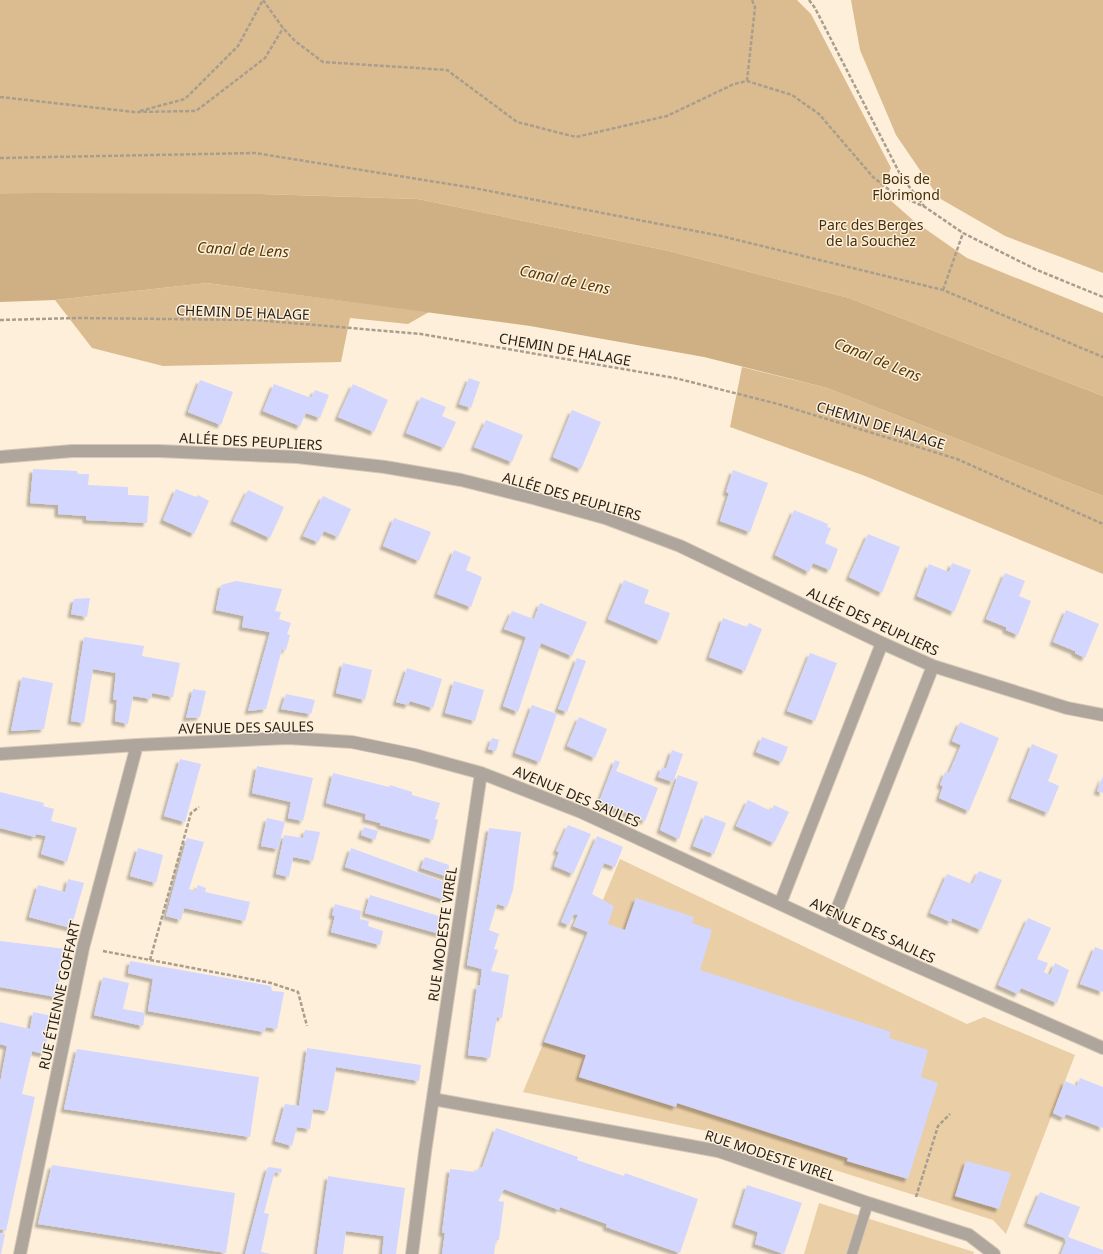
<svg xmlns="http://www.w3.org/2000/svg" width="1103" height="1254" viewBox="0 0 1103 1254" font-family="'Noto Sans',sans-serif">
  <defs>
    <filter id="shadow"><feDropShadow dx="-3.5" dy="3.5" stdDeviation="1" flood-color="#0004"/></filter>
  </defs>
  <rect width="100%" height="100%" fill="#fdefda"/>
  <!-- green -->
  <path fill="#eacea6" d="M620,859L967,1024L984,1017L1075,1055L1006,1234L993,1220L721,1134L523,1092Z
    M819,1203L974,1252L973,1254H804Z"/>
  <!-- forest -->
  <path fill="#dbbc90" d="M0,0H797L811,14L891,168L881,192L914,221L967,258L1103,313V396L849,298L669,251L418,199L261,194H0Z
    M851,0H1103V273L1005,236L939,198L896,135L860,50Z
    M207,283L429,312L408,324L350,318L341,362L163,366L92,348L55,300Z
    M742,367L827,388L1103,496V574L865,476L730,427Z"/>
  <!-- water -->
  <path fill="#ceb084" d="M37,193L261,194L418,199L669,251L849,298L1103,396V496L827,388L704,357L530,326L207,283L55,300L0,302V194Z"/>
  <!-- building -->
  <path fill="#d3d6fe" filter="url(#shadow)" d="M469,378L480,382L471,408L459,404Z
    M200,380L233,392L221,425L188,412Z
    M274,384L311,398L315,390L329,395L320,418L306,413L300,426L263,411Z
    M353,384L388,400L374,432L338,417Z
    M421,397L446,407L442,416L456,422L444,448L406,433Z
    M572,410L601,422L581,469L553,457Z
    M486,420L523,435L512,462L474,447Z
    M33,469L77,471L78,474H89L88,485L128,487V495L149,496L147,523L86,520V516L58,514V505L30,503Z
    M733,470L768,483L750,532L720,521L729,493L726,492Z
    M176,489L196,497L198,495L209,501L194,534L163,520Z
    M248,490L284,507L270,538L233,521Z
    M323,496L351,509L338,537L324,531L318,542L303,536Z
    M794,510L828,524L827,527L831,528L825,543L838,549L830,570L813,563L809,572L775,555Z
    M394,518L431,532L419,561L383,546Z
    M868,534L900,547L882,593L849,577Z
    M454,550L471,557L466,570L482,577L471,607L437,594Z
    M952,563L971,570L954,612L917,596L929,564L949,572Z
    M1005,573L1025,581L1019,596L1031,601L1018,635L1006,630V627L986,619Z
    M624,580L649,590L644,603L670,613L660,641L608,619Z
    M236,581L282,589L275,611L281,612L279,619L291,623L287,634L290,635L286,650L282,649L266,709L248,711L270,632L242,627L244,616L216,610L221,585Z
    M90,598L87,617L71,614L74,599Z
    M540,603L587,622L572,656L541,643L518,712L503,706L526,637L504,629L512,611L534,619Z
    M1066,610L1099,624L1085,658L1075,653V651L1053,642Z
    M723,618L747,627L749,623L762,629L745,671L709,657Z
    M84,637L144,646L142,656L180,663L173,697L152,693L151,699L133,696L128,724L115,721L117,700H113L116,673L93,669L84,723L71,721Z
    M810,653L837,663L815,721L787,711Z
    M577,658L586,661L567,712L558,709Z
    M343,663L372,670L365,700L336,693Z
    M407,668L442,679L433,708L410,701L408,705L396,702Z
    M22,677L53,683L44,729L11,731Z
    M454,681L484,690L475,721L445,713Z
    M193,689L206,691L200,717L186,718Z
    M286,694L315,700L311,714L281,709Z
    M532,705L557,714L540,762L515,753Z
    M579,717L607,729L595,758L567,746Z
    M960,722L999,738L969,811L939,798L943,786L940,785L945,772L949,773L961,745L952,741Z
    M762,737L788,747L782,762L756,752Z
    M492,738L499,740L496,751L488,749Z
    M1032,744L1058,755L1048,781L1059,786L1048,813L1011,798Z
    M672,750L683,754L673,782L658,777L662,767L666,769Z
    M180,759L201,764L185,822L164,816Z
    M615,760L620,762L616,771L658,788L645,821L599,802Z
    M257,766L313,778L303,821L288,818L291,802L252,793Z
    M333,773L389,787L390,785L412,792V795L440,803L435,819L438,820L433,840L380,825V823L365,819L366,814L326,803Z
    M678,775L698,782L679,839L660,830Z
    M1103,776V793L1097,791Z
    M0,792L44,803L43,806L54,809L51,821L77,828L67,862L41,854L46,836L36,834L35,837L0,828Z
    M748,800L771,811L774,805L789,812L774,843L736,826Z
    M705,815L726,823L714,854L693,846Z
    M267,818L285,822L278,849L261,846Z
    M568,825L591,834L573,874L554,866L559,852L556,851Z
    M364,827L378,831L375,840L361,835Z
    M489,828L521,832L513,890L507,907L497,904L489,930L499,934L494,949L498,950L491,971L509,975L502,1018L497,1017L490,1058L468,1055L477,986L480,985L482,969L467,965Z
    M305,830L320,832L313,861L293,857L289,877L276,874L284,835L303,838Z
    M597,836L623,847L615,867L604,863L592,894L614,906L608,924L625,930L636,898L694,917L692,923L712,930L700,970L891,1032L889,1038L928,1050L921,1077L938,1083L908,1179L847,1161L848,1158L677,1103L676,1107L579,1077L586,1055L544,1042L588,932L573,926L578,915L574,914L569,925L561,922Z
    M187,838L204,842L189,889L196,891L198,885L206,888L205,892L250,902L245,921L184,908L181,920L166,916Z
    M138,848L163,855L156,883L130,876Z
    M351,848L447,883L445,900L345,867Z
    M425,857L449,865L448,877L421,868Z
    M979,871L1002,880L981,930L952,918L951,922L930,913L947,874L972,884Z
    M68,879L84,883L71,928L29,917L38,885L65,892Z
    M370,895L442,917L440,934L365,913Z
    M335,904L361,911L360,919L369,921L368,926L383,931L380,945L331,932L335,916L332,915Z
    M1028,918L1051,928L1037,959L1048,963L1044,972L1050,975L1055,963L1069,970L1057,1003L1021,988L1018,994L998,985Z
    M0,941L66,949L56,997L0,987Z
    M1095,947L1103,950V992L1080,984Z
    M130,961L271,986L272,991L284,992L277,1029L266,1027L264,1032L148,1011L153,979L128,973Z
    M103,977L129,983L123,1009L145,1013L143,1026L94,1015Z
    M33,1012L52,1016L44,1054L32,1051L22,1094L35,1097L6,1231L0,1229V1083L7,1046L0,1044V1022L30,1029Z
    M307,1048L421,1065L419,1081L336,1067L328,1111L313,1109L310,1129L297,1127L292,1146L275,1141L285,1104L299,1106Z
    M77,1049L259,1077L250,1137L64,1109Z
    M1080,1078L1103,1087V1128L1066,1114L1064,1118L1053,1113L1065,1081L1077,1086Z
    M496,1128L578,1157L577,1160L624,1176L625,1173L698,1199L680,1253L606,1227L607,1224L560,1207L559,1210L504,1189L498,1201L504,1202L499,1240H496L494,1254H442L445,1233H442L450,1169L476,1172L479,1167L482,1168Z
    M966,1161L1011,1173L999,1209L955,1196Z
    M52,1165L235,1193L226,1253L38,1224Z
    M269,1167L282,1169L281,1173L275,1171L264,1213L269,1214L261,1252L271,1254H245L267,1169Z
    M328,1176L405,1188L396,1254H382L384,1236L346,1231L343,1254H317Z
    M747,1185L802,1203L784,1254L755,1244L758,1232L735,1224Z
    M1040,1192L1080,1207L1068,1237L1103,1250V1254H1061L1067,1239L1027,1223Z
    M0,1233L5,1234L1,1254H0Z"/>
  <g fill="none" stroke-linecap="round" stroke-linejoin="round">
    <defs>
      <path id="lane" d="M852,1254L868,1203"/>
      <path id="street" d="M0,457L72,451H159L297,457L385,467L461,480L533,498L605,518L680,546L882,643L933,666L1067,708L1103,715
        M0,754L137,745L288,738L352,742L415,755L481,773L581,812L884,952L1103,1048
        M780,904L882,643
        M830,927L933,666
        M433,1099L718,1151L868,1203L969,1235L994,1254
        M20,1254L83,948L137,745
        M412,1254L425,1152L481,773"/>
    </defs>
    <!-- lane casing -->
    <use href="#lane" stroke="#d6c9b7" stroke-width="12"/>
    <!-- street casing -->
    <use href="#street" stroke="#d6c9b7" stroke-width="14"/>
    <!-- path -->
    <path stroke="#a99e8e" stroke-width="2.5" stroke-dasharray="4 2" stroke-linecap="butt" d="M263,0L283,28L295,41L323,62L447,70L517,122L576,137L667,116L734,84L747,81L792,95L819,114L873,177L893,193L925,207L963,233L1037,270L1103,297
      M809,0L815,8L901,176L924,206
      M747,81L755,7L752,0
      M0,97L134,112L196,111L265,58L283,28
      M140,111L185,99L238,46L263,0
      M0,158L255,153L474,188L721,236L943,290L1103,357
      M943,290L963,233
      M0,320L77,318L256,320L421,334L675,378L778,404L957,459L1103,524
      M103,951L271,983L298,992L307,1026
      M150,960L191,813L199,807
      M916,1197L938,1126L950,1114"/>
    <!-- lane -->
    <use href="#lane" stroke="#aea69c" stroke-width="10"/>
    <!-- street -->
    <use href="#street" stroke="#aea69c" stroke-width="12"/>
  </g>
  <g text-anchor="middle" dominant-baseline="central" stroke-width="3" stroke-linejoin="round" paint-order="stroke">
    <!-- park labels -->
    <g font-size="14" fill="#432e09" stroke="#fdefda">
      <text x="906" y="178">Bois de<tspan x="906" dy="16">Florimond</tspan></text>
      <text x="871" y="224">Parc des Berges<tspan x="871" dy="16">de la Souchez</tspan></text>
    </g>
    <!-- street labels -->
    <g font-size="14" fill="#241e15" stroke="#fdefda">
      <text transform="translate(243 312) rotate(2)">CHEMIN DE HALAGE</text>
      <text transform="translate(565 349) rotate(10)">CHEMIN DE HALAGE</text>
      <text transform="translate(881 425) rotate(17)">CHEMIN DE HALAGE</text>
      <text transform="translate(251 441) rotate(3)">ALLÉE DES PEUPLIERS</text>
      <text transform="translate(572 496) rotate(16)">ALLÉE DES PEUPLIERS</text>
      <text transform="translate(873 621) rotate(25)">ALLÉE DES PEUPLIERS</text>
      <text transform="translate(246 727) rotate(-1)">AVENUE DES SAULES</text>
      <text transform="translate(577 796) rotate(23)">AVENUE DES SAULES</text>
      <text transform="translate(873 930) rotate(25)">AVENUE DES SAULES</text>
      <text transform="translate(442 934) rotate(-82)">RUE MODESTE VIREL</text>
      <text transform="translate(59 995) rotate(-78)">RUE ÉTIENNE GOFFART</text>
      <text transform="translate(770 1155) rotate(18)">RUE MODESTE VIREL</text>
    </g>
    <!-- water labels -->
    <g font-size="15" font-style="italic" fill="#573900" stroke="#fdefda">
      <text transform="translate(243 249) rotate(3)">Canal de Lens</text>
      <text transform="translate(565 279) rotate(12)">Canal de Lens</text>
      <text transform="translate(878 359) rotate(22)">Canal de Lens</text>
    </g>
  </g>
</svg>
